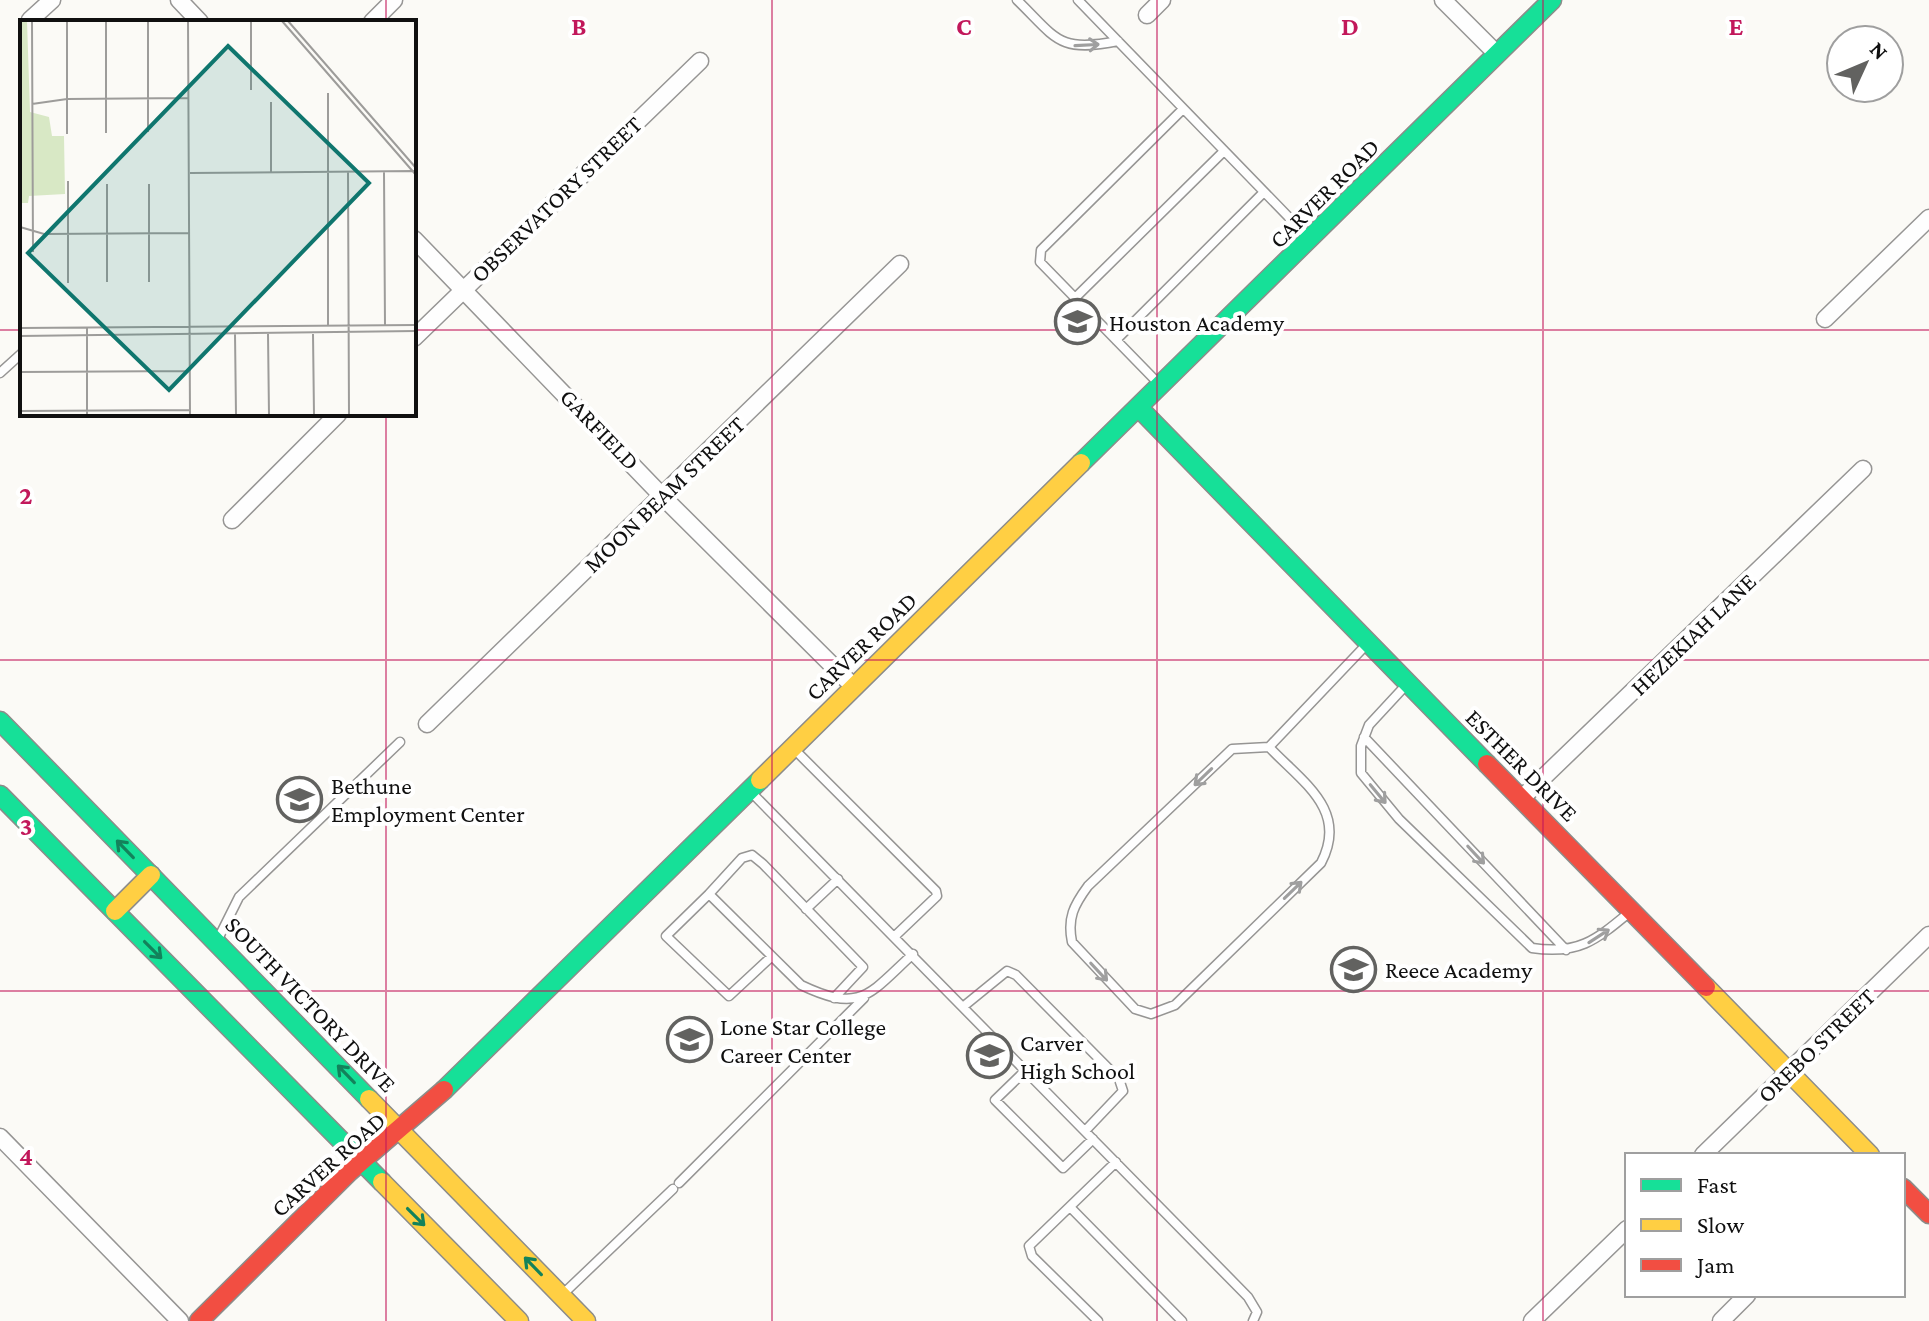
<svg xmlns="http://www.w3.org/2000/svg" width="1929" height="1321" viewBox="0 0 1929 1321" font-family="'Crimson Pro',serif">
  <rect width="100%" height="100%" fill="#fbfaf6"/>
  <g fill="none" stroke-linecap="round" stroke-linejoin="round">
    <defs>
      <path id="lane" d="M1017,0C1057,39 1058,53 1118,41
        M1078,0L1308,237
        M1075,298L1224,151
        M1116,340L1264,192
        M0,373L22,353
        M1159,384L1040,262L1041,250L1183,109
        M1407,684L1369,725L1361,746V773L1399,819L1532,948C1579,955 1596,940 1631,911
        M1364,737L1566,950
        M1269,747C1302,782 1349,810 1321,863L1175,1005L1151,1014L1135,1009L1072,942C1067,918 1074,905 1088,886L1232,749L1269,747L1367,644
        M793,748L936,891L937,896L895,936
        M750,791L1248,1297L1257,1312L1253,1321
        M709,894L666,936L729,996L771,957
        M806,909L838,879
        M217,941L239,897L400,742
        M834,998L863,967L763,864L752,855L742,858L709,894L801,985C862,1014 869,994 913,954
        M964,1006L1007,971L1016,975L1119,1079L1123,1091L1085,1131
        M1026,1070L995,1100L1063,1168L1093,1139
        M679,1183L864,998
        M1070,1207L1182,1321
        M563,1294L673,1189
        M1098,1321L1032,1256L1029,1246L1116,1162"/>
      <path id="street" d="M179,0L200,22
        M1443,0L1497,54
        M1147,15L1162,0
        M30,20L52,0
        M372,22L394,0
        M414,239L663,497L854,687
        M1825,319L1929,218
        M414,338L700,61
        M232,520L338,414
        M427,724L900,264
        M1522,798L1863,469
        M0,1137L180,1321
        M1703,1155L1929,935
        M1532,1321L1627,1229
        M1721,1321L1747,1295"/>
      <path id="fast" d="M1139,408L1487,764
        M1081,463L1552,0
        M0,721L369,1099
        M0,795L382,1182
        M444,1090L760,780"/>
      <path id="slow" d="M760,780L1081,463
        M115,911L151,875
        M1706,987L1870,1155
        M369,1099L586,1321
        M382,1182L519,1321"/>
      <path id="jam" d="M1487,764L1706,987
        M1903,1188L1929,1214
        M199,1321L349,1172L444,1090"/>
    </defs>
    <!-- lane casing -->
    <use href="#lane" stroke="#969594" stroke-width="11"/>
    <!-- street casing -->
    <use href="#street" stroke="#969594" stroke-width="19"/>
    <!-- fast casing -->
    <use href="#fast" stroke="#8c8c8a" stroke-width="21"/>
    <!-- slow casing -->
    <use href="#slow" stroke="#8c8c8a" stroke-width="21"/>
    <!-- jam casing -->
    <use href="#jam" stroke="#8c8c8a" stroke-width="21"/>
    <!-- lane -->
    <use href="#lane" stroke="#fefefe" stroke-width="8"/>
    <!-- street -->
    <use href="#street" stroke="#fefefe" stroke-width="16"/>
    <!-- fast -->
    <use href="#fast" stroke="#16e098" stroke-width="18"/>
    <!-- slow -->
    <use href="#slow" stroke="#ffcf43" stroke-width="18"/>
    <!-- jam -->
    <use href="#jam" stroke="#f24e42" stroke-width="18"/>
  </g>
  <!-- one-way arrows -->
  <defs><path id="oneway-shaft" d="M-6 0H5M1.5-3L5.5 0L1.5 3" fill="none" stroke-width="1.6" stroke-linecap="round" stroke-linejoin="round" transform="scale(2)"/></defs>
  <g stroke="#9f9f9f">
    <use href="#oneway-shaft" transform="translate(1087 45) rotate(-3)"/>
    <use href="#oneway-shaft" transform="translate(1203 777) rotate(136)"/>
    <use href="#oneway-shaft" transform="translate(1378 794) rotate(50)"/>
    <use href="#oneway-shaft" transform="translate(1476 855) rotate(47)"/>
    <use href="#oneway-shaft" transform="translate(1293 890) rotate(-44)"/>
    <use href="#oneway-shaft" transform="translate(1599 936) rotate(-33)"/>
    <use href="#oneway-shaft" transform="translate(1099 972) rotate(47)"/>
  </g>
  <g stroke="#13825b">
    <use href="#oneway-shaft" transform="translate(125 849) rotate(-134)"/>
    <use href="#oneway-shaft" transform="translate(153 950) rotate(45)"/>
    <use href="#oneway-shaft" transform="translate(346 1074) rotate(-134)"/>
    <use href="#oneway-shaft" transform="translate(416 1217) rotate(45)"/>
    <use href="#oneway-shaft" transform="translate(533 1266) rotate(-134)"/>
  </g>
  <!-- grid -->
  <path fill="none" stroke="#c2185b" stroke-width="2" stroke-opacity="0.55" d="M386,0V22M772,0V1321M1157,0V1321M1543,0V1321M0,330H22M414,330H1929M386,414V1321M0,660H1929M0,991H1929"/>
  <!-- icons -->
  <defs>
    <symbol id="school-ring" viewBox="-11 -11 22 22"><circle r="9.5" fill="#fff" stroke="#626260" stroke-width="1.5"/><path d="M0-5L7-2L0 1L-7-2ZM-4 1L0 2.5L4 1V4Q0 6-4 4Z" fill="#626260"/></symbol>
  </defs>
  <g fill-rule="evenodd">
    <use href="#school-ring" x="1052" y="296" width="51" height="51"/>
    <use href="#school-ring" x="274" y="774" width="51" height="51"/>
    <use href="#school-ring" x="1328" y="944" width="51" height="51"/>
    <use href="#school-ring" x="664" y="1014" width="51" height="51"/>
    <use href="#school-ring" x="964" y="1030" width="51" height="51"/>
  </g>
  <g text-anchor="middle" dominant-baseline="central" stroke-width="8" stroke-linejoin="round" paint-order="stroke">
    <!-- street labels -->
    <g font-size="24" fill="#101010" stroke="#fff">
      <text transform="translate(1324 193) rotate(-45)">CARVER ROAD</text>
      <text transform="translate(556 199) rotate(-44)">OBSERVATORY STREET</text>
      <text transform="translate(600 429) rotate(46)">GARFIELD</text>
      <text transform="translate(664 494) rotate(-44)">MOON BEAM STREET</text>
      <text transform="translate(1693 634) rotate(-44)">HEZEKIAH LANE</text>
      <text transform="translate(861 646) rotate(-44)">CARVER ROAD</text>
      <text transform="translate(1522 765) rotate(45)">ESTHER DRIVE</text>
      <text transform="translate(311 1004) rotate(46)">SOUTH VICTORY DRIVE</text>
      <text transform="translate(1816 1045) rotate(-44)">OREBO STREET</text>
      <text transform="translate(328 1164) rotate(-42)">CARVER ROAD</text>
    </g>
    <!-- poi labels -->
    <g font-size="24" fill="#101010" stroke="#fff" text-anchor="start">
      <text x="1109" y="322">Houston Academy</text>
      <text x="331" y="785">Bethune<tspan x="331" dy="28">Employment Center</tspan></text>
      <text x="1385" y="969">Reece Academy</text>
      <text x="720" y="1026">Lone Star College<tspan x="720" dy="28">Career Center</tspan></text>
      <text x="1020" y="1042">Carver<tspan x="1020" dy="28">High School</tspan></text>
    </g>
  </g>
  <!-- overview -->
  <g transform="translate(20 20)">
    <rect width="396" height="396" fill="#fbfaf6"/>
    <path d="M0,1H7L10,92L29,97L32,116H44L45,174L9,176L8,183H0Z" fill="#d8e8c5"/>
    <path fill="none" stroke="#9d9c9a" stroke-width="2" d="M12,1L13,232M86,1V113M128,1V112M168,1L170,395M231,1V70M262,1L396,155M268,1L396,148M308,73V305M12,84L47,79L169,78M47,114V1M328,152L329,395M364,152L365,305M170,153L394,151M251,153V82M48,161V263M87,164V262M129,164V262M0,207L24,214L170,213M0,308L396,305M67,308V395M215,314L216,395M248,314L249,395M293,314L294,395M0,316L396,311M0,352L170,351M0,391L170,390"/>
    <path fill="#0f766e" fill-opacity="0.15" stroke="#0f766e" stroke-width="4" d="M208,26L349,163L149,370L8,233Z"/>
    <rect width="396" height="396" fill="none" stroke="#101010" stroke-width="4"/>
  </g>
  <g font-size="26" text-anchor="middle" font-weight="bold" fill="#c2185b" stroke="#fff" stroke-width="8" stroke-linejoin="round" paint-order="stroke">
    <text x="579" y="35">B</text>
    <text x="964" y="35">C</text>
    <text x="1350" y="35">D</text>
    <text x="1736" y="35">E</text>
    <text x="26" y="504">2</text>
    <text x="26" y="835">3</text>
    <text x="26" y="1165">4</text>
  </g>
  <!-- legend -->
  <rect x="1625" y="1153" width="280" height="144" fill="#ffffff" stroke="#9f9f9f" stroke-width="2"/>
  <rect x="1641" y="1179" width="40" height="12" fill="#16e098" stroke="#9f9f9f" stroke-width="2"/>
  <text x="1697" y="1193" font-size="24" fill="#101010">Fast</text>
  <rect x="1641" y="1219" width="40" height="12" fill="#ffcf43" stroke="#9f9f9f" stroke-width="2"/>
  <text x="1697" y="1233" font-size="24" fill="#101010">Slow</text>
  <rect x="1641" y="1259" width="40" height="12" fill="#f24e42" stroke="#9f9f9f" stroke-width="2"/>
  <text x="1697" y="1273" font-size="24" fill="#101010">Jam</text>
  <!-- north arrow -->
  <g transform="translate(1865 64) rotate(46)"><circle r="38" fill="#ffffff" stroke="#9f9f9f" stroke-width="2"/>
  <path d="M0-6L14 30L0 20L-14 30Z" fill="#626260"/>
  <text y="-12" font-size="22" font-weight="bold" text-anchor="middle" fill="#101010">N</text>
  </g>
</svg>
